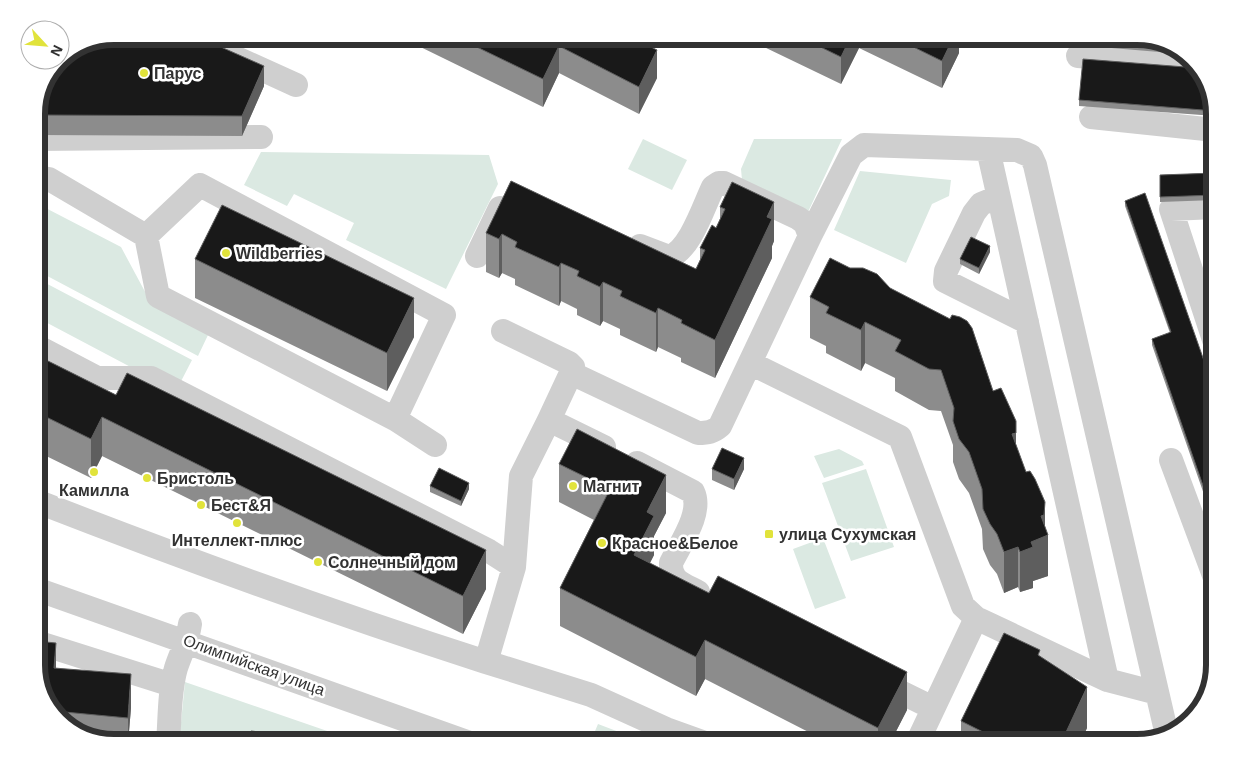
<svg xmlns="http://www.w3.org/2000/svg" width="1251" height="779" viewBox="0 0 1251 779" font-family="Arial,sans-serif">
  <rect width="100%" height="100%" fill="#fff"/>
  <!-- green -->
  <path fill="#dbe9e2" d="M643,139L687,160L672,190L628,169Z
    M754,139H842L808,212L742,180L741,169Z
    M261,152L489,155L498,184L446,289L346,240L354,223L294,194L287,206L244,185Z
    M860,171L951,180L949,196L932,204L906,263L834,230Z
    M36,203L121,247L150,301L208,335L198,356L36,270Z
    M36,278L192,360L176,391L36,317Z
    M839,449L862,461L864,465L824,478L814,456Z
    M866,469L894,547L851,561L822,483Z
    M823,538L846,598L815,609L793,549Z
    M185,682L362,743H179Z
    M598,724L648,743H590Z"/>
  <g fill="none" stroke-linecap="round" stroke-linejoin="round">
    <!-- minor -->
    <path stroke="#cfcfcf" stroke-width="24" d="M188,36L296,85
      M1078,56L1195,66
      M1091,117L1215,130
      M36,139L261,137
      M988,149L1107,680L1157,693
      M36,177L49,179L146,236L158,296L395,419L444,315L200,185L146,236
      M998,197L981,204L974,213L946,271L945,281L1027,322
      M1215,207L1171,209L1215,343
      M810,236L851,155L864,145L1017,150L1031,156L1035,165L1167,735
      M477,256L500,208
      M503,331L569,363L573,367L571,373
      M36,346L97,378H151L489,551L514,567L486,662C334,613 185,559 36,501
      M750,363L900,437L963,606L976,618L1107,680
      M395,419L435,445
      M549,420L571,373L698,433C708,433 713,432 720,426L810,236L805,223L798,218L724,183H719L713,187C703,208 690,250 669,257L640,246
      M1171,460L1215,578
      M637,463L693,492C703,513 680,544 671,563C670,581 683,584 698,592
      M514,567L521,476L549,420L604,447
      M36,589L470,743
      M36,642L172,685
      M486,662L591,695L666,729L705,743
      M878,681L933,708
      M168,743C170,718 169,692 176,668C181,653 188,640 190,624
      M917,743L976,618"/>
  </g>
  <!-- wall -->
  <path fill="#8c8c8c" d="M398,36H540L559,46L657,78L639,114L559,73L543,107Z
    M741,36H959V53L942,88L859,48L841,84Z
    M1076,36L1176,47L1183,54L1076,45Z
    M264,86L242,136L36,135V109Z
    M1079,100L1215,109V116L1079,106Z
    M1215,173V200L1160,202V175Z
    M511,181L696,269L700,260V248L716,228L720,219V207L732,182L774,241L772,246V258L715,378L681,362V358L658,347L656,352L620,335V329L603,321L600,326L577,315V309L561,301L559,306L515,285V279L502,273L499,278L486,272V233Z
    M1125,201L1215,392V526L1152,345V339L1170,333L1125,206Z
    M990,252L979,274L960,264V259Z
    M195,259L414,337L387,391L195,298Z
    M890,288L993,391L1016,445L1045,527L1048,576L1033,581V588L1020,592L1018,587L1004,593L997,574L990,565L983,549L982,529L969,493L959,479L953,462V445L941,411L929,410L895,391V378L865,363L861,371L826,353V346L810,338V297Z
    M36,355L116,395L486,589L463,634L102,456L91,478L36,451Z
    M559,464L666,513L654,536V555L650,563L907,710L890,743H830L705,679L696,696L560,626V588L594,520L559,502Z
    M712,469H744L734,490L712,480Z
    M430,486L469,489L461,506L430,492Z
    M1040,656L1087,728L1080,743H961V721Z
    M56,668L131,708L128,743H114L75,732L47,704L36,670Z"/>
  <!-- shaded-wall -->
  <path fill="#5e5e5e" d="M851,36H859V48L841,84V57Z
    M954,36H959V53L942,88V61Z
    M559,46V73L543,107V79Z
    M657,50V78L639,114V87Z
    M264,66V86L242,136V116Z
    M774,202V241L772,246V258L715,378V340L767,217Z
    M502,234V273L499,278V239Z
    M990,246V252L979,274V268Z
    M561,263V301L559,306V267Z
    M603,282V321L600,326V287Z
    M414,298V337L387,391V353Z
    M658,308V347L656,352V313Z
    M865,322V363L861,371V330Z
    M102,417V456L91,478V439Z
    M1016,433V473L1012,434Z
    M744,458V469L734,490V479Z
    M666,475V513L654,536V555L634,594V555L647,512Z
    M469,483V489L461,506V501Z
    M1045,502V536L1048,535V576L1033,581V588L1020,592V552L1031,542L1041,516Z
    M1018,547V587L1004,593V552Z
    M486,550V589L463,634V596Z
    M705,640V679L696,696V657Z
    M56,643V677L54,668Z
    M907,672V710L890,743H878V728Z
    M131,674V708L128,743V718Z
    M1087,687V728L1080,743H1061Z
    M1005,733V743H1001V741Z"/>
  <!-- building -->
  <path fill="#191919" stroke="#5e5e5e" d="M114,36H196L264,66L242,116L36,115V109L59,60H60V58Z
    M454,36H540L559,46L543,79Z
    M564,36H629L657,50L639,87L559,46Z
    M798,36H851L841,57Z
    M891,36H954L942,61Z
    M1076,36H1137L1177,48L1076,39Z
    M1083,59L1198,68L1204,75L1215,111L1079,100Z
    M1215,173V195L1160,197V175Z
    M511,181L696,269L705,250L700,248L712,225L716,228L725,209L720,207L732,182L774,202L767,217L772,219L715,340L681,323L682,320L658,308L656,313L620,296L622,291L603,282L600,287L577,276L579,271L561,263L559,267L515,247L517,242L502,234L499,239L486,233Z
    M1145,193L1215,392V520L1152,339L1171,332L1125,201Z
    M222,205L414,298L387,353L195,259Z
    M971,237L990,246L979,268L960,259Z
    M830,258L850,268H863L877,274L890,288L950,319L952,315L960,317L967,321L972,328L993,391L1001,388L1016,421V433L1012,434L1026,472L1030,471L1035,479L1045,502L1044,515L1041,516L1048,535L1031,542L1033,547L1020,552L1018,547L1004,552L997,534L990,524L983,509L982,489L969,452L959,439L953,421L954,408L941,370L929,369L895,351L901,340L865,322L861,330L826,313L829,307L810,297Z
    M36,355L116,395L127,373L486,550L463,596L102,417L91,439L36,412Z
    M577,429L666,475L647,512L654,516L634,555L709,593L718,576L907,672L878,728L705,640L696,657L560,588L610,489L559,464Z
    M722,448L744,458L734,479L712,469Z
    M439,468L469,483L461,501L430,486Z
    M1004,633L1040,650L1038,655L1087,687L1061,743H1021L1005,733L1001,741L961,721Z
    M36,641L56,643L54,668L131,674L128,718L54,711L47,704L46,701L47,687L41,686L36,670Z
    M251,731L358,743H250Z"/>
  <!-- markers -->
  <g fill="#e1e33b" stroke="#fff" stroke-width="2">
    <circle cx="144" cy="73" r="5"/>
    <circle cx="226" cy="253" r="5"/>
    <circle cx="94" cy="472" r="5"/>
    <circle cx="147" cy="478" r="5"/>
    <circle cx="573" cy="486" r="5"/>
    <circle cx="201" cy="505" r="5"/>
    <circle cx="237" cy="523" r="5"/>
    <rect x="764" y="529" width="10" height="10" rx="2.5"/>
    <circle cx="602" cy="543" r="5"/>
    <circle cx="318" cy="562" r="5"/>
  </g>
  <g text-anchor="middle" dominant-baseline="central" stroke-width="5" stroke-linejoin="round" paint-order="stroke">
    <!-- poi labels -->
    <g font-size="16" font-weight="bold" fill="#323232" stroke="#fff" text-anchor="start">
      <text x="154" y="73">Парус</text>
      <text x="236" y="253">Wildberries</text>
      <text x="157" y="478">Бристоль</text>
      <text x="583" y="486">Магнит</text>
      <text x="94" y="490" text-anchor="middle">Камилла</text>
      <text x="211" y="505">Бест&amp;Я</text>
      <text x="779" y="534">улица Сухумская</text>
      <text x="237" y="540" text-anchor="middle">Интеллект-плюс</text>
      <text x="612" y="543">Красное&amp;Белое</text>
      <text x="328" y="562">Солнечный дом</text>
    </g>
    <!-- street labels -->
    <g font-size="16" fill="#323232" stroke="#fff">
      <text transform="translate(254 665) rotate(20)">Олимпийская улица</text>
    </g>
  </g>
  <!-- crop -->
  <path d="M0 0H1251V779H0ZM114 45H1137A69 69 0 0 1 1206 114V665A69 69 0 0 1 1137 734H114A69 69 0 0 1 45 665V114A69 69 0 0 1 114 45Z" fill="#fff" fill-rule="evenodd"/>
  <path fill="none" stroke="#323232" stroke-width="6" d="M114 45H1137A69 69 0 0 1 1206 114V665A69 69 0 0 1 1137 734H114A69 69 0 0 1 45 665V114A69 69 0 0 1 114 45Z"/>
  <!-- north arrow -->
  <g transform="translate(45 45) rotate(116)"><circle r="24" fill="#ffffff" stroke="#adadad"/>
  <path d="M0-4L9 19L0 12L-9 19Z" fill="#e1e33b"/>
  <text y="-8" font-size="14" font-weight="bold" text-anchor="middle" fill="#323232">N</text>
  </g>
</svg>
